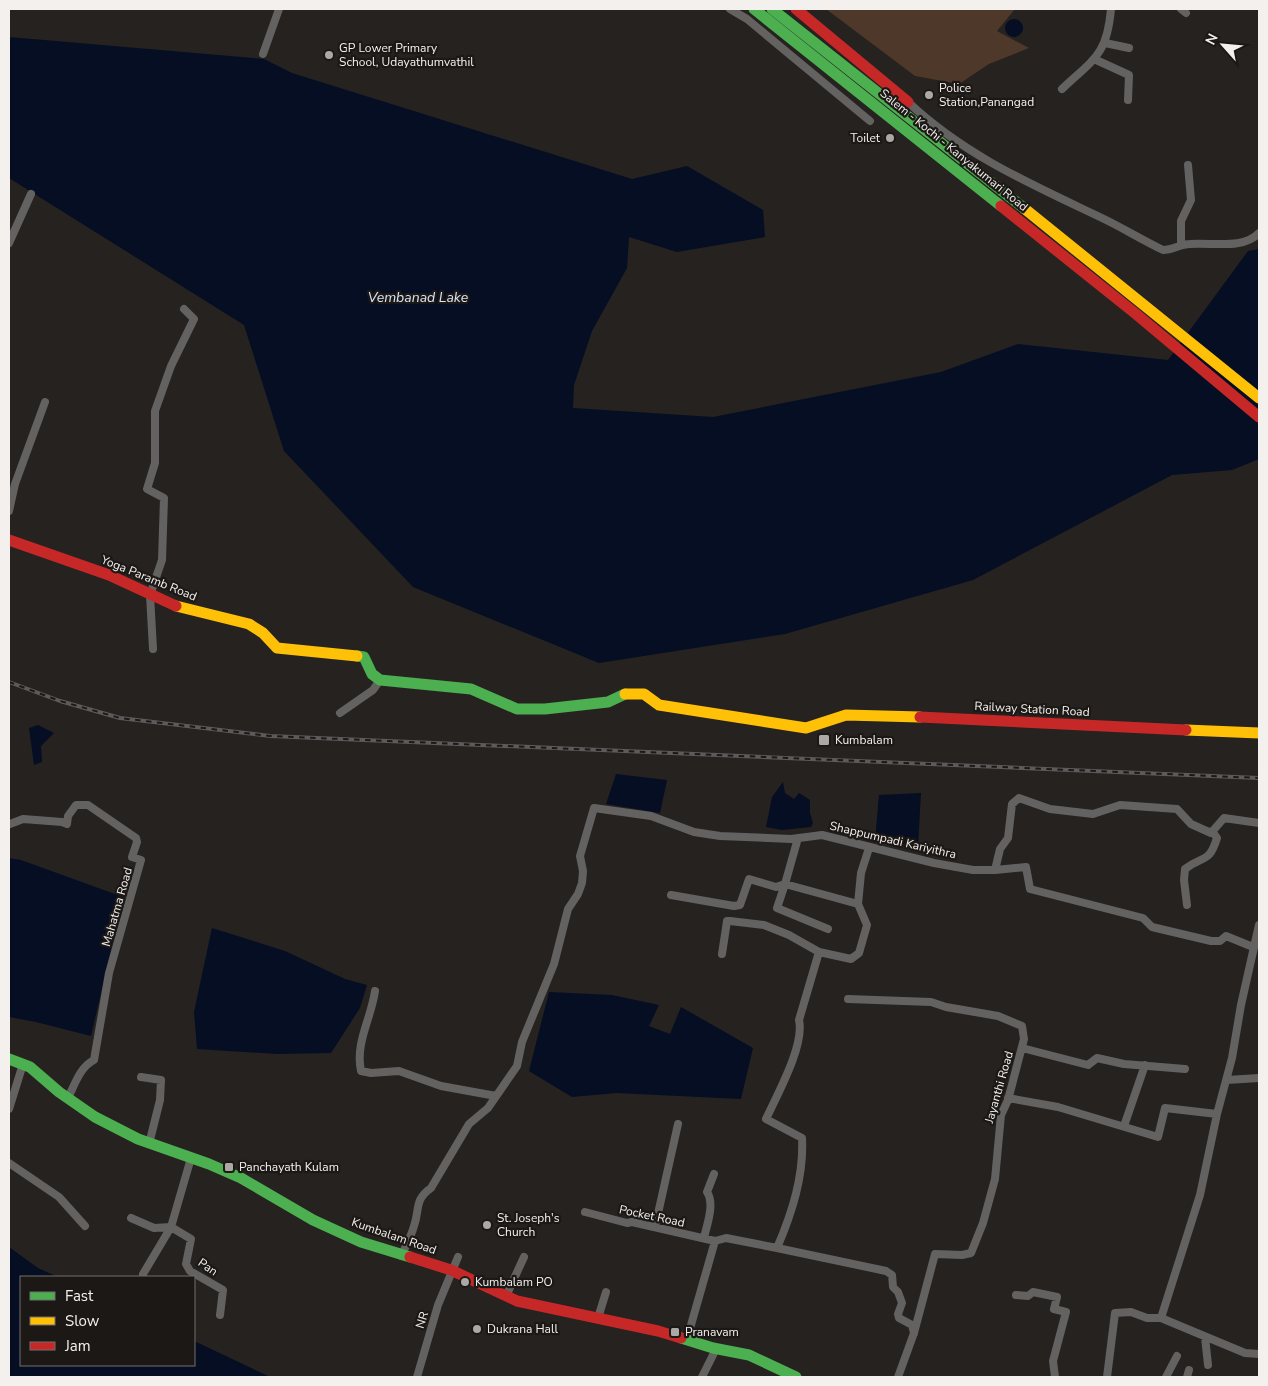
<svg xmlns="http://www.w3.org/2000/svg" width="1268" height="1386" viewBox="0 0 1268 1386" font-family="'Nunito Sans',sans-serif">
  <rect width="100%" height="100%" fill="#252220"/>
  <!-- green -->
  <path fill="#4e382a" d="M826,9H1015L997,31L1029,48L989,64L959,84L915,76Z"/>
  <!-- water -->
  <path fill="#050e22" d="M1005 28a9 9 0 1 1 18 0a9 9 0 1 1-18 0Z
    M9,37L264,59L292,73L632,179L687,166L763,210L765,237L677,252L629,237L627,268L592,331L574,385L573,408L713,417L941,372L1018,344L1168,360L1248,251L1259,249V459L1232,470L1172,475L973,580L785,634L599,663L413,587L284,451L244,325L9,178Z
    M38,725L54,733L41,746L42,762L34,765L29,728Z
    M616,774L667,780L660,813L606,804Z
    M783,782L785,793L794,799L799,793L810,800V813L813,823L811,827L782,830L766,827L772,797Z
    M921,793L918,846L875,841L879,795Z
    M9,858L21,860L123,897L91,1036L36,1022L9,1017Z
    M212,928L285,951L345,979L367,985L360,1008L331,1053L277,1054L197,1049L194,1012Z
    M549,992L612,995L659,1005L649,1026L670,1034L681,1007L753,1048L741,1099L616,1093L572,1097L529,1071Z
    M9,1247L38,1268L58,1277H21V1365H194V1341L270,1377H9Z"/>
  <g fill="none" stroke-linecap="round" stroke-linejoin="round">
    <!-- street -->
    <path stroke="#636261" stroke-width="8" d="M730,9L747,19L870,121
      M1181,9L1186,13
      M1105,43L1129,48
      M263,54L279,9
      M1094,59L1129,75L1128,100
      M1062,89C1094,59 1107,55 1111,9
      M908,102C965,156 1033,185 1102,218C1123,228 1142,240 1163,250C1173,250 1180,244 1190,244C1212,242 1243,250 1259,233
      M9,243L31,194
      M1181,245V221L1191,200L1188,165
      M9,511L15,484L45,402
      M153,649L150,595L162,560L164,498L147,489L155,463V411L171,366L194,319L184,309
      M340,713L373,690L380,680
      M10,824L23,819L62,822L67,824L68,816L76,805H88L136,838L137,842L132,857L141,860L109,973L94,1060C80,1067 75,1084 68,1098
      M995,870L1026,867L1030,889L1143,918L1152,927L1211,941H1220L1226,936L1253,947
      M671,895L734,906L740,905L749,879L776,887L785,884L798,838
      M1187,905L1184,880L1185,869C1203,855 1209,864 1217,838L1212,831
      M828,929L777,908L785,884L858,904
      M722,954L727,921H730L764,925L789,935L819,952
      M375,991C371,1019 355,1043 361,1071L371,1073L399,1071L441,1086L496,1096
      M848,999L931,1002L946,1007L998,1016L1022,1026L1024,1039L1008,1100L1001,1115L995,1179L983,1223L971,1253L962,1255L935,1254L914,1333L898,1377
      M1022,1048L1088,1065L1097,1058L1124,1064L1185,1069
      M141,1077L161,1080L160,1100L149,1144
      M1227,1080L1259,1078
      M1008,1098L1058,1107L1158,1137L1165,1108L1217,1114
      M9,1109L23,1064
      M1124,1126L1145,1065
      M191,1158L171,1227L191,1239L186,1264L190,1271L223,1290L220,1315
      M9,1163L59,1197L85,1226
      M585,1212L627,1223L632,1222L715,1241
      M131,1218L154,1228L171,1227
      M655,1227L678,1124
      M704,1238C707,1224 715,1204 707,1192L714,1174
      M777,1248L886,1271L892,1275L893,1287L898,1292L902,1303L898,1314L899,1318L912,1325L914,1333
      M401,1256C406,1246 411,1237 414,1226C420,1209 414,1200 431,1188L469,1124L488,1108L517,1066L522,1042L554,964L568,909L578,894L582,883L583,871L580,856L594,808L651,816L694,832L720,836L791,839L822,835L934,863L973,870H995L1000,849L1008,838L1012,804L1019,798L1050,809L1093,814L1120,805L1177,809L1191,824L1211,833L1224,818L1259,823
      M143,1274L171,1227
      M507,1294L524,1257
      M1016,1295L1028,1296L1033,1292L1057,1297L1054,1309L1066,1312L1053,1361L1055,1377
      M598,1318L606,1292
      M1161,1318L1245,1353L1259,1354
      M1205,1337L1208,1365
      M687,1339L715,1241L726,1238L777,1248C792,1213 804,1176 802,1138L766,1119C777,1095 805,1045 799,1020L819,952L851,959L859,953L867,925L858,904L861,873L869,848
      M417,1377L438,1305L458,1257
      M702,1377L716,1349
      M1107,1377L1115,1313L1131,1312L1147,1318H1161L1200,1195L1217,1114L1232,1058L1241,1005L1259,925
      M1166,1377L1177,1356
      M1187,1377L1189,1370"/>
    <!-- fast -->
    <path stroke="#4caf50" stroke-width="11" d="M754,9L1001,206
      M772,9L1025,209
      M357,656L364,657L372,674L380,680L471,689L517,709H545L608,702L625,694
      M9,1059L30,1067L59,1092L95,1117L138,1139L209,1164L241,1178L313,1220L361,1242L410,1257
      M681,1338L713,1348L749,1355L796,1377"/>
    <!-- slow -->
    <path stroke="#ffc107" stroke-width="11" d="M1025,209L1259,398
      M176,606L249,624L263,633L277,648L357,656
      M625,694H644L659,705L806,728L846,715L920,717
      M1186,730L1259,733"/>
    <!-- jam -->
    <path stroke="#c62828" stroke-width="11" d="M796,9L908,102
      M1001,206L1136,314L1259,417
      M9,540L109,575L176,606
      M920,717L1186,730
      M410,1257L451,1270L517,1301L658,1331L681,1338"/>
    <defs>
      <path id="rail" d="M9,682L60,701L120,718L270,736L1259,778"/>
    </defs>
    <!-- rail casing -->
    <use href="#rail" stroke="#5c5a5a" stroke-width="4"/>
    <!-- rail -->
    <use href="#rail" stroke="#1c1816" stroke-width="2" stroke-dasharray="5.5" stroke-linecap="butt"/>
  </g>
  <!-- markers -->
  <g fill="#aba8a6" stroke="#1c1816" stroke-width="2">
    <circle cx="329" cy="55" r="5"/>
    <circle cx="929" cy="95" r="5"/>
    <circle cx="890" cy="138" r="5"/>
    <rect x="818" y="734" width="12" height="12" rx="2.5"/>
    <rect x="224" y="1162" width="10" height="10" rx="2.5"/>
    <circle cx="487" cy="1225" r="5"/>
    <circle cx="465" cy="1282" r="5"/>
    <circle cx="477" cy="1329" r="5"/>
    <rect x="670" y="1327" width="10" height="10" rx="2.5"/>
  </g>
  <g text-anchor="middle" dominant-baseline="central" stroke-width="4.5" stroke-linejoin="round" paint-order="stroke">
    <!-- poi labels -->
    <g font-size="12" fill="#f3f0ee" stroke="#1c1816" text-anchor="start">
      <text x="339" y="48">GP Lower Primary<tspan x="339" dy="14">School, Udayathumvathil</tspan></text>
      <text x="939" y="88">Police<tspan x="939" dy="14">Station,Panangad</tspan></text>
      <text x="880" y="138" text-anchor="end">Toilet</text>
      <text x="835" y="740">Kumbalam</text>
      <text x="239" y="1167">Panchayath Kulam</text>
      <text x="497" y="1218">St. Joseph's<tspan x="497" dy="14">Church</tspan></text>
      <text x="475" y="1282">Kumbalam PO</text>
      <text x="487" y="1329">Dukrana Hall</text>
      <text x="685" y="1332">Pranavam</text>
    </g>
    <!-- street labels -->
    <g font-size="12" fill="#f3f0ee" stroke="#1c1816">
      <text transform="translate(954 150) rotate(39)">Salem - Kochi - Kanyakumari Road</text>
      <text transform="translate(149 578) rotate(22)">Yoga Paramb Road</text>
      <text transform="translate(1032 709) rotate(3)">Railway Station Road</text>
      <text transform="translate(893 840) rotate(13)">Shappumpadi Kariyithra</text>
      <text transform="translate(117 907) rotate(-74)">Mahatma Road</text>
      <text transform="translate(999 1087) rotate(-74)">Jayanthi Road</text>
      <text transform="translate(652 1216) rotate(12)">Pocket Road</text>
      <text transform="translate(394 1236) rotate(19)">Kumbalam Road</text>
      <text transform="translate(208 1267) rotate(34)">Pan</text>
      <text transform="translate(422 1320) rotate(-73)">NR</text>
    </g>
    <!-- water labels -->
    <g font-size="14" font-style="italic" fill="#d7e4f9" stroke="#1c1816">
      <text x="418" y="297">Vembanad Lake</text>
    </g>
  </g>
  <!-- border -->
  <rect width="1268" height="1386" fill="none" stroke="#f3f0ee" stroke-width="20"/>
  <!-- legend -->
  <rect x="20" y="1276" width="175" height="90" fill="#1c1816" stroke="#726e6c"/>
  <rect x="30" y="1292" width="25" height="8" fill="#4caf50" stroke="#726e6c"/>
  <text x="65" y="1301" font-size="15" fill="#f3f0ee">Fast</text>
  <rect x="30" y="1317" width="25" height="8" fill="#ffc107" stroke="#726e6c"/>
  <text x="65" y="1326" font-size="15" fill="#f3f0ee">Slow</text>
  <rect x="30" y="1342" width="25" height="8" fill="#c62828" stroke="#726e6c"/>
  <text x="65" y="1351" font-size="15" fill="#f3f0ee">Jam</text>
  <!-- north arrow -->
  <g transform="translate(1223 45) rotate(297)" stroke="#1c1816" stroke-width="4" paint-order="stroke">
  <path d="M0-4L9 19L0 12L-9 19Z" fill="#f3f0ee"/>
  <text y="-8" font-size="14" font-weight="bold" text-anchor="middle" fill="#f3f0ee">N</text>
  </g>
</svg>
